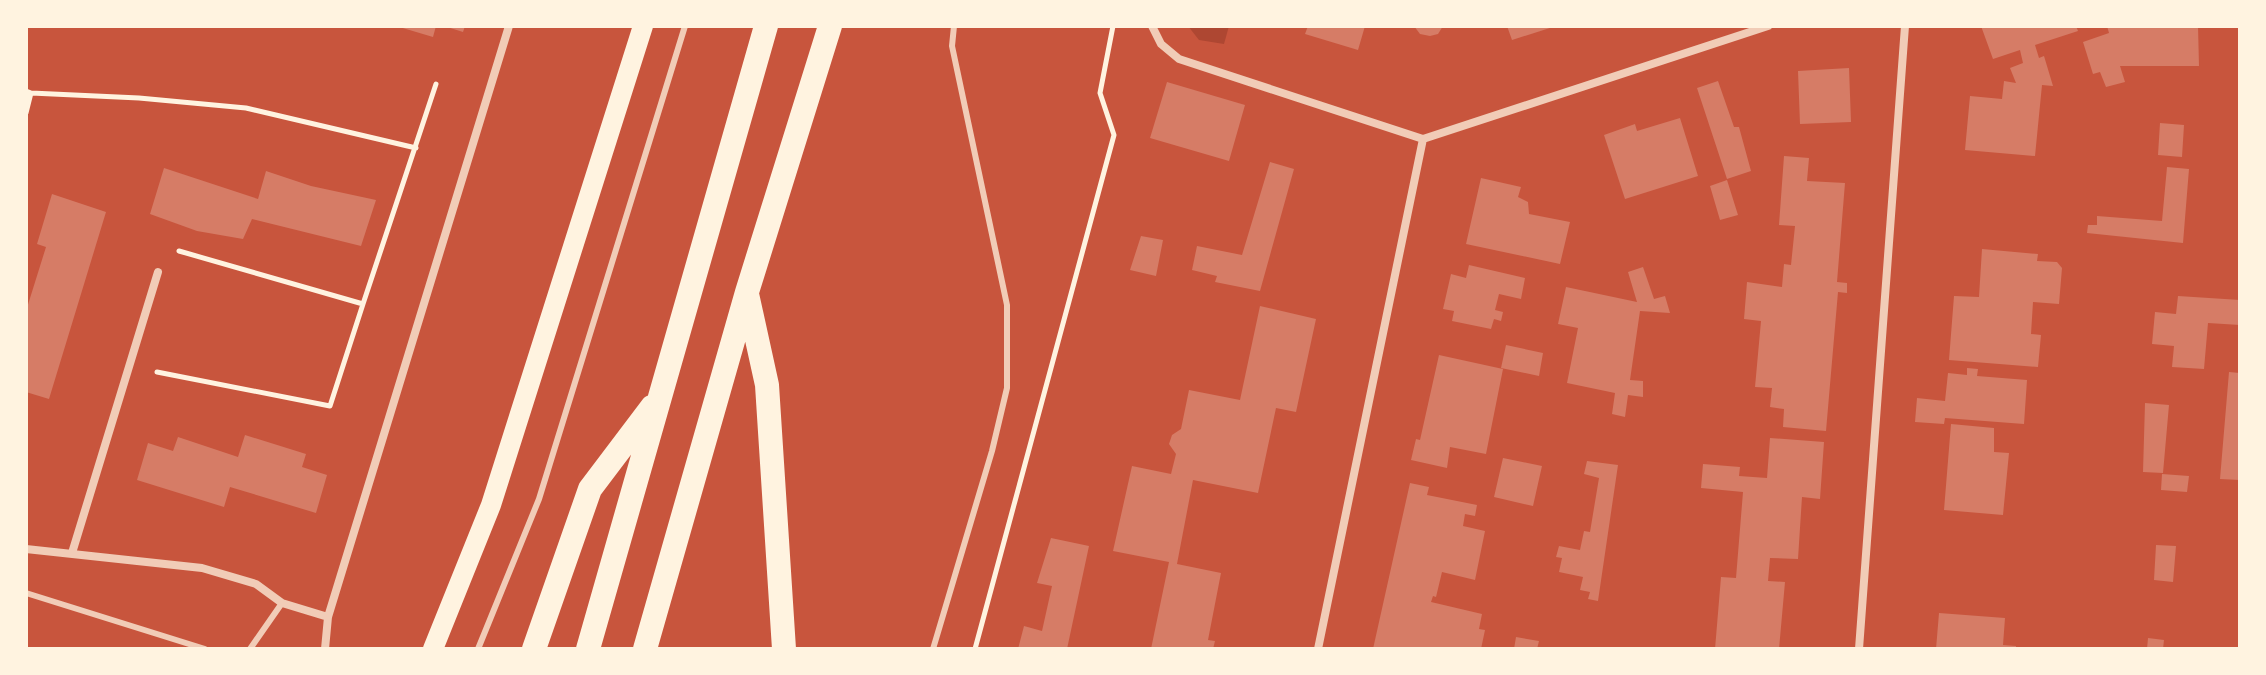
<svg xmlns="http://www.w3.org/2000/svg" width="2266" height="675" viewBox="0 0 2266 675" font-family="Lato,sans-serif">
  <rect width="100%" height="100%" fill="#c8553d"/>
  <!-- green -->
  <path fill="#ae4732" d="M1188,26H1229L1224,44L1199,40Z"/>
  <!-- building -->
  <path fill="#d67c66" d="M396,26H436L433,37Z
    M444,26H465L463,32Z
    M1308,26H1365L1358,50L1305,34Z
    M1414,26H1443L1438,34L1430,36L1420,34Z
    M1507,26H1553V27L1512,40Z
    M1981,26H2076L2078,31L2035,45L2039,58L2044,56L2053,86L2042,85L2035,156L1965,150L1970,96L2002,99L2004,81L2016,83L2010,68L2023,63L2020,50L1993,59Z
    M2107,26H2198L2199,66H2120L2125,82L2106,87L2100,72L2093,74L2083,42L2109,33Z
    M1849,68L1851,122L1800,124L1798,71Z
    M1718,81L1734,127H1739L1751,171L1727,179L1697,88Z
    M1167,82L1245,105L1229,161L1150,138Z
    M1680,118L1698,176L1625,199L1604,135L1635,124L1637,131Z
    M2160,123L2184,125L2182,157L2158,155Z
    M1784,156L1809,158L1807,181L1845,183L1837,282L1847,283V293L1838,292L1826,431L1783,427L1784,409L1770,407L1772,388L1755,387L1761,321L1744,319L1747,282L1782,287L1784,264L1791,265L1795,226L1779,225Z
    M1270,162L1294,169L1260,291L1215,282L1217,276L1192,270L1197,246L1242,255Z
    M2167,167L2189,169L2183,243L2087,233L2088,225H2097V216L2162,221Z
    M164,168L258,199L266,171L311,186L376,200L361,246L252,219L243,239L197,231L150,214Z
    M1481,178L1521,187L1518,197L1528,202L1529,214L1570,222L1560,264L1466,244Z
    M1727,180L1738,215L1720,220L1710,186Z
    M52,194L106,212L49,399L26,392V311L46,247L37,244Z
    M1141,236L1163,240L1156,276L1130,270Z
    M1982,249L2038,254L2037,261L2057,262L2062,268L2059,304L2033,302L2031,334L2041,335L2038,367L1949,360L1954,296L1979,297Z
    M1469,265L1525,278L1521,299L1499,294L1495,310L1503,312L1501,321L1494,319L1491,329L1452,321L1454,311L1443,309L1451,274L1466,278Z
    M1643,267L1654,299L1665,296L1670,313L1640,311L1630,380L1643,381V397L1628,395L1625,417L1612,414L1615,393L1567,383L1578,328L1558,324L1566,287L1637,302L1628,272Z
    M2178,296L2240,300V325L2208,323L2204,369L2172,367L2174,346L2152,344L2155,312L2176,314Z
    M1260,306L1316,319L1296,412L1276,408L1258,493L1193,480L1177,564L1221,573L1208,640L1215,641L1213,649H1151L1169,562L1113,551L1132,466L1171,474L1176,454L1169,444L1172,435L1181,429L1189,390L1240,400Z
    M1506,345L1543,353L1539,376L1501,368Z
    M1439,355L1503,369L1486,454L1450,447L1447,468L1411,460L1416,439L1420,440Z
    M1967,368L1978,369L1977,376L2027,380L2024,424L1945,418L1944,424L1915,422L1917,398L1945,401L1948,373L1967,375Z
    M2229,372L2240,373V480L2220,479Z
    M2145,403L2169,405L2163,473L2143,472Z
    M1951,424L1994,428V452L2009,453L2003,515L1944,510Z
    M245,435L306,454L302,467L327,475L316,513L230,487L224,507L137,480L148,443L173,451L178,437L238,457Z
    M1770,438L1824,442L1820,499L1802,497L1798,559L1770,558L1768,581L1785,582L1779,649H1715L1721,577L1736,578L1743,492L1701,488L1703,464L1740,467L1739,476L1767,478Z
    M1503,458L1542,466L1533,506L1494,497Z
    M1587,461L1618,465L1598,601L1588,599L1590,592L1580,590L1583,577L1559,572L1562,558L1556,557L1559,546L1580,550L1584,531L1590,532L1599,478L1584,474Z
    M2162,474L2189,476L2187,492L2161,490Z
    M1410,483L1429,487L1427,495L1477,505L1475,516L1465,514L1463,526L1485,531L1475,580L1442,572L1436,597L1433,596L1431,602L1482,614L1479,629L1485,630L1481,649H1373Z
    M1051,538L1089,546L1067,649H1018L1024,626L1042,631L1052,586L1037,583Z
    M2156,545L2176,546L2173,582L2154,580Z
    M1939,613L2005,618L2003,645L2016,646V649H1936Z
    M1516,637L1539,641L1537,649H1514Z
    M2148,638L2164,640L2163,649H2147Z"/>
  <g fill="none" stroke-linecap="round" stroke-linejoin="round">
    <!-- path -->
    <path stroke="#fff3e0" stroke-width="5" d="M26,91L31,93L26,113
      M31,93L139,98L246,108L416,148
      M179,251L363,304L436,84
      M157,372L330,406L363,304
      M975,649L1114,135L1100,93L1113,26"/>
    <!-- service -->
    <path stroke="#f1ccb7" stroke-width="6" d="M26,593L205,649
      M250,649L282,603
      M478,649L539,499L685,26
      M933,649L992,451L1007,388V305L952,46L954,26"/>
    <!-- minor -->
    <path stroke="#f1ccb7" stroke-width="8" d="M1152,26L1161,44L1179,59L1423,139L1768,26
      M26,549L202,568L256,584L282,603L328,617
      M72,553L158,272
      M325,649L328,617L509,26
      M1318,649L1423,139
      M1859,649L1905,26"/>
    <!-- primary -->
    <path stroke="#fff3e0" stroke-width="20" d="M433,649L491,505L643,26"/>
    <!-- motorway -->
    <path stroke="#fff3e0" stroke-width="24" d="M747,294L767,385L784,649
      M534,649L590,489L652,407
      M588,649L766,26
      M645,649L747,292L830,26"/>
  </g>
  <!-- border -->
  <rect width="2266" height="675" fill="none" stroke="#fff3e0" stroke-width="56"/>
</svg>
